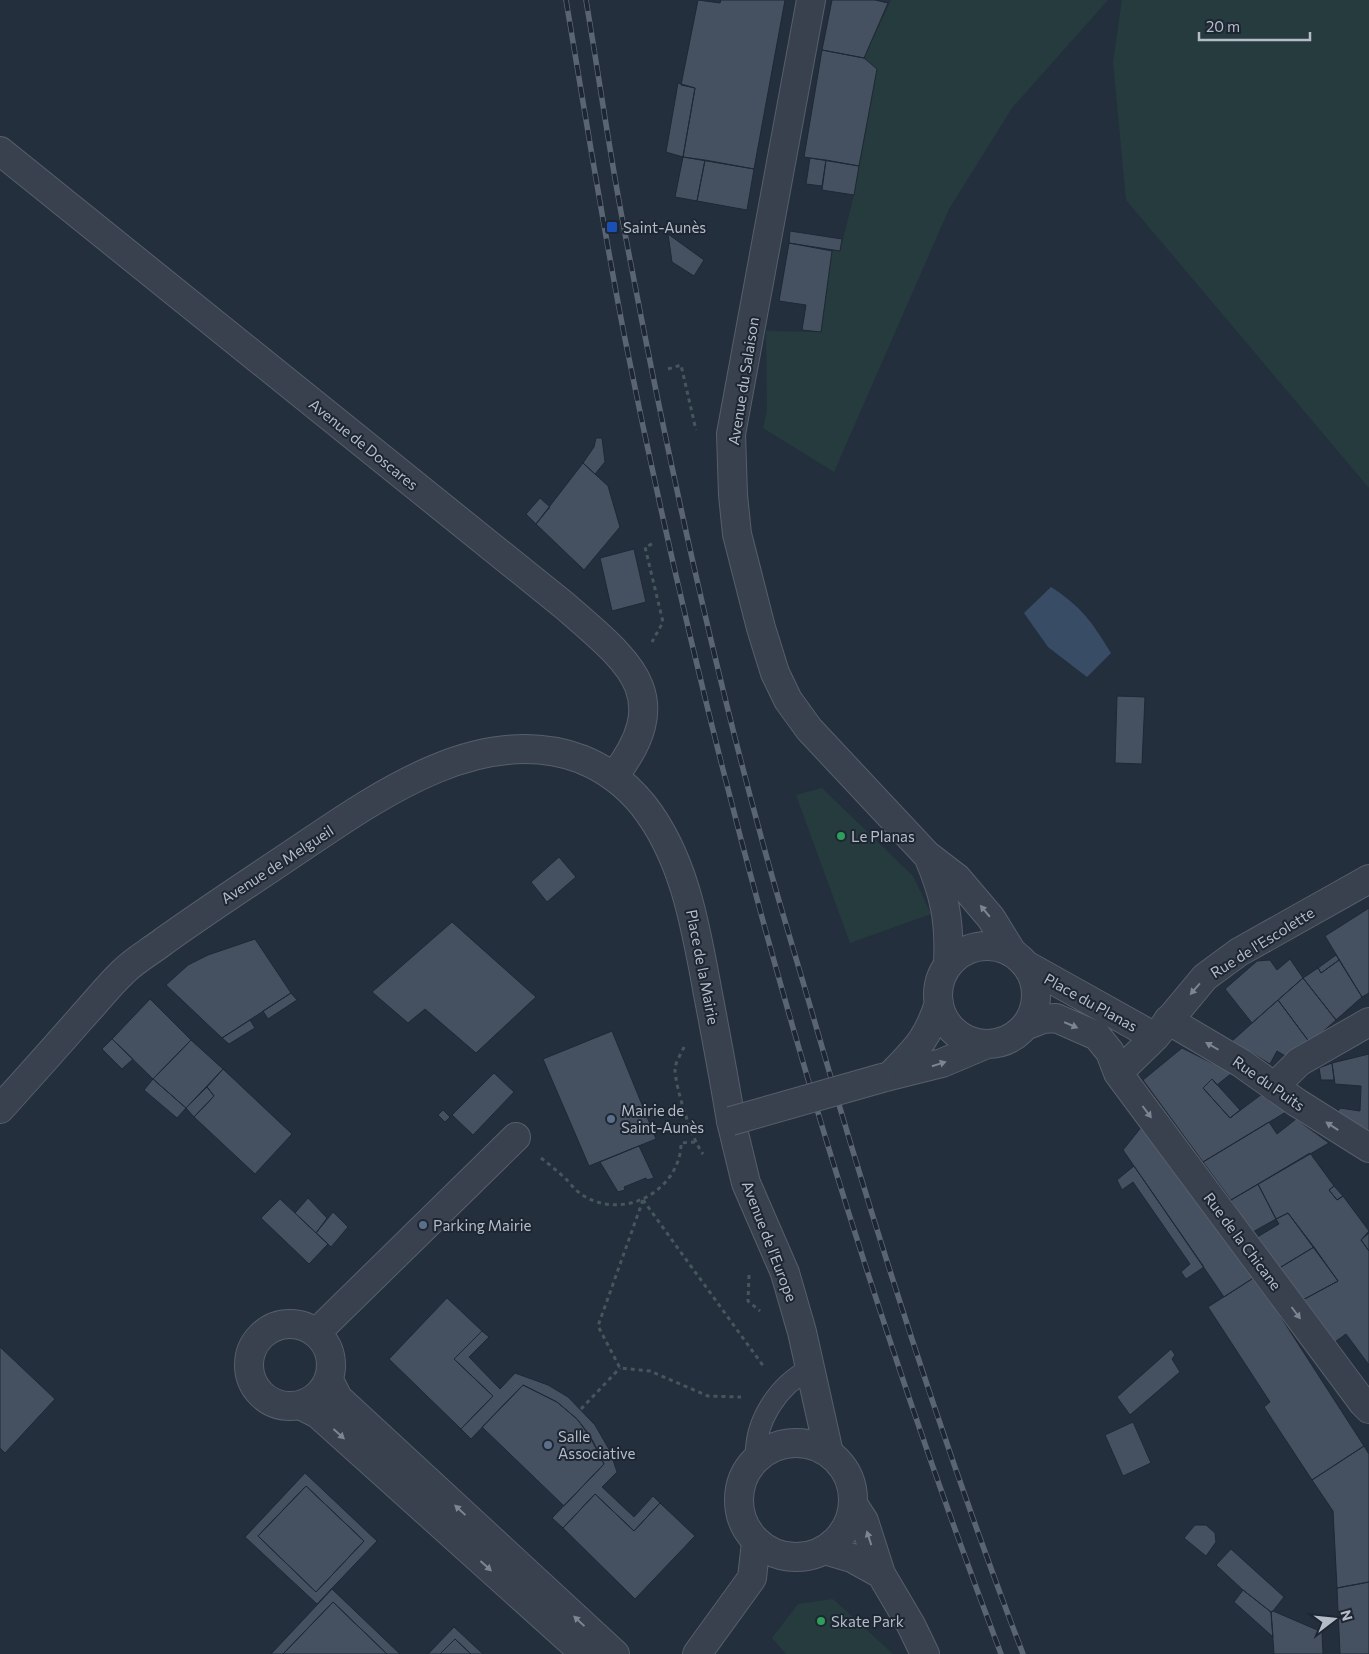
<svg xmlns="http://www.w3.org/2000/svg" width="1369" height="1654" viewBox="0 0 1369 1654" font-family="Commissioner,sans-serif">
  <rect width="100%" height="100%" fill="#242f3d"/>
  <!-- green -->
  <path fill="#263b3e" d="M891,0H1108L1012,108L949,209L834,472L763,428L767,410L766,331L821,332L832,251H840L854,195L877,69L864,58Z
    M1122,0H1369V488L1126,200L1113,62Z
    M822,788L913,876L931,914L850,943L796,795Z
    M833,1599L893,1654H786L772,1638L798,1604Z"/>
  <!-- water -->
  <path fill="#394c66" d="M1051,587C1083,608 1091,621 1111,653L1087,677L1048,647L1024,613Z"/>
  <!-- building -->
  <path fill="#455161" stroke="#1f2834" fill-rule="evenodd" d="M698,0L720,3L721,0H785L754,169L683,157L695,88L681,85Z
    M832,0H875L888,3L864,58L822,50Z
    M822,50L864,58L877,69L859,166L804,157Z
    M678,83L695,88L683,157L666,152Z
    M683,157L705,160L697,201L675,197Z
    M810,158L826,160L822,186L806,184Z
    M705,160L754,169L747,210L697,201Z
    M826,160L859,166L854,195L822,190Z
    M790,231L842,239L840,251L789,243Z
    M668,234L704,260L694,276L672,262Z
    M789,243L832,251L821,332L802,330L806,305L779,301Z
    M596,438H602L605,462L595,474L583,463L594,447Z
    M583,463L608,486L620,527L584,570L536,524Z
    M540,498L550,507L536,524L526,514Z
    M634,549L646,602L612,611L600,558Z
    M1117,696L1145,697L1142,764L1115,763Z
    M559,857L576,877L547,902L531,882Z
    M1369,908V993L1362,997L1325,936Z
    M452,922L536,997L476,1053L425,1009L408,1023L372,992Z
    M255,939L291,993L222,1038L166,985L188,965L208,955Z
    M1336,955L1339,960L1321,973L1318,968Z
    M1290,959L1303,978L1252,1023L1225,989L1257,961L1270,960L1277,970Z
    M1339,960L1362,997L1336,1020L1303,978L1318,968L1321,973Z
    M1303,978L1336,1020L1310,1043L1278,1000Z
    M291,993L297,1000L268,1019L263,1011Z
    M150,999L191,1040L153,1079L112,1039Z
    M1278,1000L1310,1043L1287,1057L1277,1051L1270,1064L1232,1041Z
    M250,1020L255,1028L229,1044L222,1038Z
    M612,1031L656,1139L589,1166L543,1059Z
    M112,1039L133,1059L122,1069L102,1049Z
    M191,1040L223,1069L186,1108L153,1079Z
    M1182,1048L1232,1073L1217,1085L1212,1079L1203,1088L1230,1118L1262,1094L1286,1112L1203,1162L1143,1080Z
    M1369,1054V1132L1335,1116L1340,1108L1360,1111L1361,1086L1335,1084L1332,1063Z
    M1332,1063L1334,1080H1321L1319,1068Z
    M223,1069L292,1134L255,1174L194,1117L214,1096L207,1087Z
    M494,1073L514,1092L473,1135L452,1115Z
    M153,1079L186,1108L177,1118L144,1090Z
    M1212,1079L1240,1110L1230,1118L1203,1088Z
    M207,1087L214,1096L194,1117L186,1108Z
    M443,1110L450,1117L445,1122L438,1115Z
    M1296,1119L1329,1143L1231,1200L1203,1162L1269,1122L1277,1134Z
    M1143,1125L1255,1277L1224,1297L1123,1150Z
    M639,1146L654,1178L647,1180L646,1178L624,1187L625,1190L618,1192L600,1162Z
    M1310,1153L1334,1186L1329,1190L1337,1200L1343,1196L1369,1231L1361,1240L1369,1251V1365L1346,1334L1332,1344L1299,1302L1338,1281L1288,1213L1276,1219L1258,1184Z
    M1134,1166L1204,1267L1186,1279L1181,1272L1190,1264L1133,1182L1122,1190L1117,1180Z
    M1258,1184L1276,1219L1251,1233L1231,1200Z
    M1334,1186L1343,1196L1337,1200L1329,1190Z
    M308,1198L327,1218L316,1233L295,1213Z
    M280,1199L328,1244L309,1264L261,1218Z
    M333,1212L348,1227L331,1247L316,1233Z
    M1288,1213L1314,1247L1276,1270L1254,1239L1279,1224L1276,1219Z
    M1369,1233V1251L1361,1240Z
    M1314,1247L1338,1281L1299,1302L1276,1270Z
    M1255,1277L1364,1446L1312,1480L1264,1407L1270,1402L1208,1307Z
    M447,1298L482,1331L454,1359L493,1396L461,1429L389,1359Z
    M482,1331L489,1337L469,1357L500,1389L515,1373L548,1385L568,1397L595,1425L610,1451L617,1472L602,1487L634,1517L653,1496L660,1503L634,1531L595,1494L563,1528L552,1518L604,1464L588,1433L577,1419L557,1402L523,1385L471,1439L461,1429L493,1396L454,1359Z
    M0,1347L55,1399L5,1453L0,1448Z
    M1171,1349L1175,1355L1172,1359L1180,1372L1130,1415L1117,1397Z
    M523,1385L557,1402L577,1419L593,1441L604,1464L564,1506L482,1427Z
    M1133,1422L1151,1463L1123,1476L1105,1435Z
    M1364,1446L1369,1454V1582L1337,1588L1333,1511L1312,1480Z
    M305,1473L377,1541L317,1604L245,1537ZM306,1486L364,1541L316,1592L258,1536Z
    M306,1486L364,1541L316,1592L258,1536Z
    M595,1494L634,1531L660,1503L695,1536L635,1599L563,1528Z
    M1195,1525H1206L1215,1533L1216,1542L1206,1556L1184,1538Z
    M1231,1549L1284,1597L1273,1611L1271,1612L1243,1590L1216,1565Z
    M1369,1582V1654H1340L1337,1588Z
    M332,1589L400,1654H387L333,1602L283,1654H271Z
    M1243,1590L1271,1612L1273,1637L1234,1602Z
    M333,1602L387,1654H283Z
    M1273,1611L1322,1632L1323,1654H1274L1271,1612Z
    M454,1627L483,1654H471L455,1639L440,1654H428Z
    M455,1639L471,1654H440Z"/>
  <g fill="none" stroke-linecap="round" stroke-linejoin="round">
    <defs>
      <path id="service" d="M756,1458C754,1422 778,1385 810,1369"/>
      <path id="minor" d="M0,151L565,606C626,660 678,694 614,776
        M1168,1020L1241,1063L1296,1102L1369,1148
        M1274,1087L1299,1062L1369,1022
        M731,1121L746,1183L785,1273L802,1332L829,1453
        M249 1365a41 41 0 1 1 82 0a41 41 0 1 1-82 0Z
        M316,1333L516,1137
        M329,1380L338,1398L615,1654
        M300,1405L318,1414L585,1654
        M739 1500a57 57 0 1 1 114 0a57 57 0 1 1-114 0Z
        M853,1504L864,1521L881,1574L911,1625L925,1654
        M825,1550L852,1558L881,1574
        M697,1654L752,1578L756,1542"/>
      <path id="tertiary" d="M811,0L731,434L733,495L737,534L761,628L775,673L788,700L809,729L927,855L957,878L991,918L1012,952
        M928,856C945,896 950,920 948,964
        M938 995a49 49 0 1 1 98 0a49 49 0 1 1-98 0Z
        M1028,966L1155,1037
        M1025,1026L1043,1019L1056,1018L1097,1036L1110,1052L1118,1073L1363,1403L1369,1409
        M1118,1073L1155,1037L1205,977L1239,952L1369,879
        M892,1074C917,1048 928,1038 939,1003
        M882,1078L942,1063L987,1044
        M0,1109C28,1078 55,1048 82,1017C96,1002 109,985 124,971C135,960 151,951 164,941C199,916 235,892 271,868C357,812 471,718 581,759C606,769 626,784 643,805C685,858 696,929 708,994C716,1036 724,1078 731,1121"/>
    </defs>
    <!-- service casing -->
    <use href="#service" stroke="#565f6b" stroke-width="22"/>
    <!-- minor casing -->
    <use href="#minor" stroke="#565f6b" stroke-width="30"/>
    <!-- tertiary casing -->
    <use href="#tertiary" stroke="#565f6b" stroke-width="30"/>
    <!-- path -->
    <path stroke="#44585b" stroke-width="3" stroke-dasharray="4 4" stroke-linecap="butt" d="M668,369L681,365L696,430
      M652,544L645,547L663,622L652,642
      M684,1047C681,1054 675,1063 675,1069C675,1087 692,1140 703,1154
      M541,1158C549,1164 557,1171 565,1178C570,1183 575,1190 581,1194C615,1218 664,1200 678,1161C680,1156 681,1149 681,1143L696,1142
      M643,1200L598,1326L620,1368L650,1371L708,1396L741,1397
      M643,1200L764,1367
      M749,1275L748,1301L760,1311
      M581,1409L620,1368"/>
    <!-- service -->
    <use href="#service" stroke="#38414d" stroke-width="20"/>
    <!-- minor -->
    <use href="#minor" stroke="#38414d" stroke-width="28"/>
    <!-- tertiary -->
    <use href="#tertiary" stroke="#38414d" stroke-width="28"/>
    <defs>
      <path id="rail" d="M566,0C585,113 603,227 625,339C715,786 840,1228 1001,1654
        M586,0C598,71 608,142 621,212C661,426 707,641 765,851C780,906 797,961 813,1016C875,1231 943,1445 1023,1654"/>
    </defs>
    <!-- rail casing -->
    <use href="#rail" stroke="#5a6574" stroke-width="5.5"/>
    <!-- rail -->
    <use href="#rail" stroke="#1d2632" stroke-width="4" stroke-dasharray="11" stroke-linecap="butt"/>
    <defs>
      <path id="tertiary-bridge" d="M731,1121L882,1078"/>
    </defs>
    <!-- tertiary-bridge casing -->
    <use href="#tertiary-bridge" stroke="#565f6b" stroke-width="30" stroke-linecap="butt"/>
    <!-- tertiary-bridge -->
    <use href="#tertiary-bridge" stroke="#38414d" stroke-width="28"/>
  </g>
  <!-- one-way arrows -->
  <defs><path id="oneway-solid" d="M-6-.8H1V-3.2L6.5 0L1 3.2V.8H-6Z" transform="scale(1.25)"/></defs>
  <g fill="#7c8591">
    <use href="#oneway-solid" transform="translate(985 911) rotate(-130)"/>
    <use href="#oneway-solid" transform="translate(1195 989) rotate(131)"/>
    <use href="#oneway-solid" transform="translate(1071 1025) rotate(23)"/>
    <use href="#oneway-solid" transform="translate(1212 1046) rotate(-150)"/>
    <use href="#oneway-solid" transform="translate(939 1064) rotate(-18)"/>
    <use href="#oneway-solid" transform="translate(1147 1112) rotate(53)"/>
    <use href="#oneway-solid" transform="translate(1332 1126) rotate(-147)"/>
    <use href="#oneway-solid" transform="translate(1296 1313) rotate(53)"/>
    <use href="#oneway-solid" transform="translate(339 1434) rotate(42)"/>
    <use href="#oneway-solid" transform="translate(460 1510) rotate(-137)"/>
    <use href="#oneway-solid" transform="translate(869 1538) rotate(-108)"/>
    <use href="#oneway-solid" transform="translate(486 1566) rotate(42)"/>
    <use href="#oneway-solid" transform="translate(579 1621) rotate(-137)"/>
  </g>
  <!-- markers -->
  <rect fill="#1a4fb4" stroke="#1d2632" stroke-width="2" x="606" y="221" width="12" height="12" rx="2.5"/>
  <g fill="#2e9e5b" stroke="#1d2632" stroke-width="2">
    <circle cx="841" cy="836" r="5"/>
    <circle cx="821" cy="1621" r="5"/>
  </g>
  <g fill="#5c6f8a" stroke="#1d2632" stroke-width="2">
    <circle cx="611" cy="1119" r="5"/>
    <circle cx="423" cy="1225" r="5"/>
    <circle cx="548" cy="1445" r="5"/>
  </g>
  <g text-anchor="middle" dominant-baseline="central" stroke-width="4" stroke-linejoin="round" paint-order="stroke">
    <!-- poi labels -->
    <g font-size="15" fill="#b4bcc8" stroke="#1d2632" text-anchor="start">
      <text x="623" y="227">Saint-Aunès</text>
      <text x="851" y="836">Le Planas</text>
      <text x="621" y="1110">Mairie de<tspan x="621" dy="17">Saint-Aunès</tspan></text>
      <text x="433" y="1225">Parking Mairie</text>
      <text x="558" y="1436">Salle<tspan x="558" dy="17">Associative</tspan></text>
      <text x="831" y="1621">Skate Park</text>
    </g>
    <!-- street labels -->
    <g font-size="15" fill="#b4bcc8" stroke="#1d2632">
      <text transform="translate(743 381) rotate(-81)">Avenue du Salaison</text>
      <text transform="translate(364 444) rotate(39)">Avenue de Doscares</text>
      <text transform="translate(277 864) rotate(-33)">Avenue de Melgueil</text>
      <text transform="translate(1262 942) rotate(-32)">Rue de l'Escolette</text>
      <text transform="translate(703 967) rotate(79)">Place de la Mairie</text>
      <text transform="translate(1091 1002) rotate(29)">Place du Planas</text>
      <text transform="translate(1269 1083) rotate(35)">Rue du Puits</text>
      <text transform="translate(770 1241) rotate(69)">Avenue de l'Europe</text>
      <text transform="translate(1243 1241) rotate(53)">Rue de la Chicane</text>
    </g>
  </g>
  <!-- north arrow -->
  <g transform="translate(1334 1619) rotate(74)" stroke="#1d2632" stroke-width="4" paint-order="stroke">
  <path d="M0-4L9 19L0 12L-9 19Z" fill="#b4bcc8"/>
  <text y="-8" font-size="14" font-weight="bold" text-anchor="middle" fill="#b4bcc8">N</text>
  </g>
  <!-- scale -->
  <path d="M1199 32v8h111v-8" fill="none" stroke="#b4bcc8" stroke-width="2.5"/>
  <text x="1206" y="32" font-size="15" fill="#b4bcc8" stroke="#1d2632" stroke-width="4" paint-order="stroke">20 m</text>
</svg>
